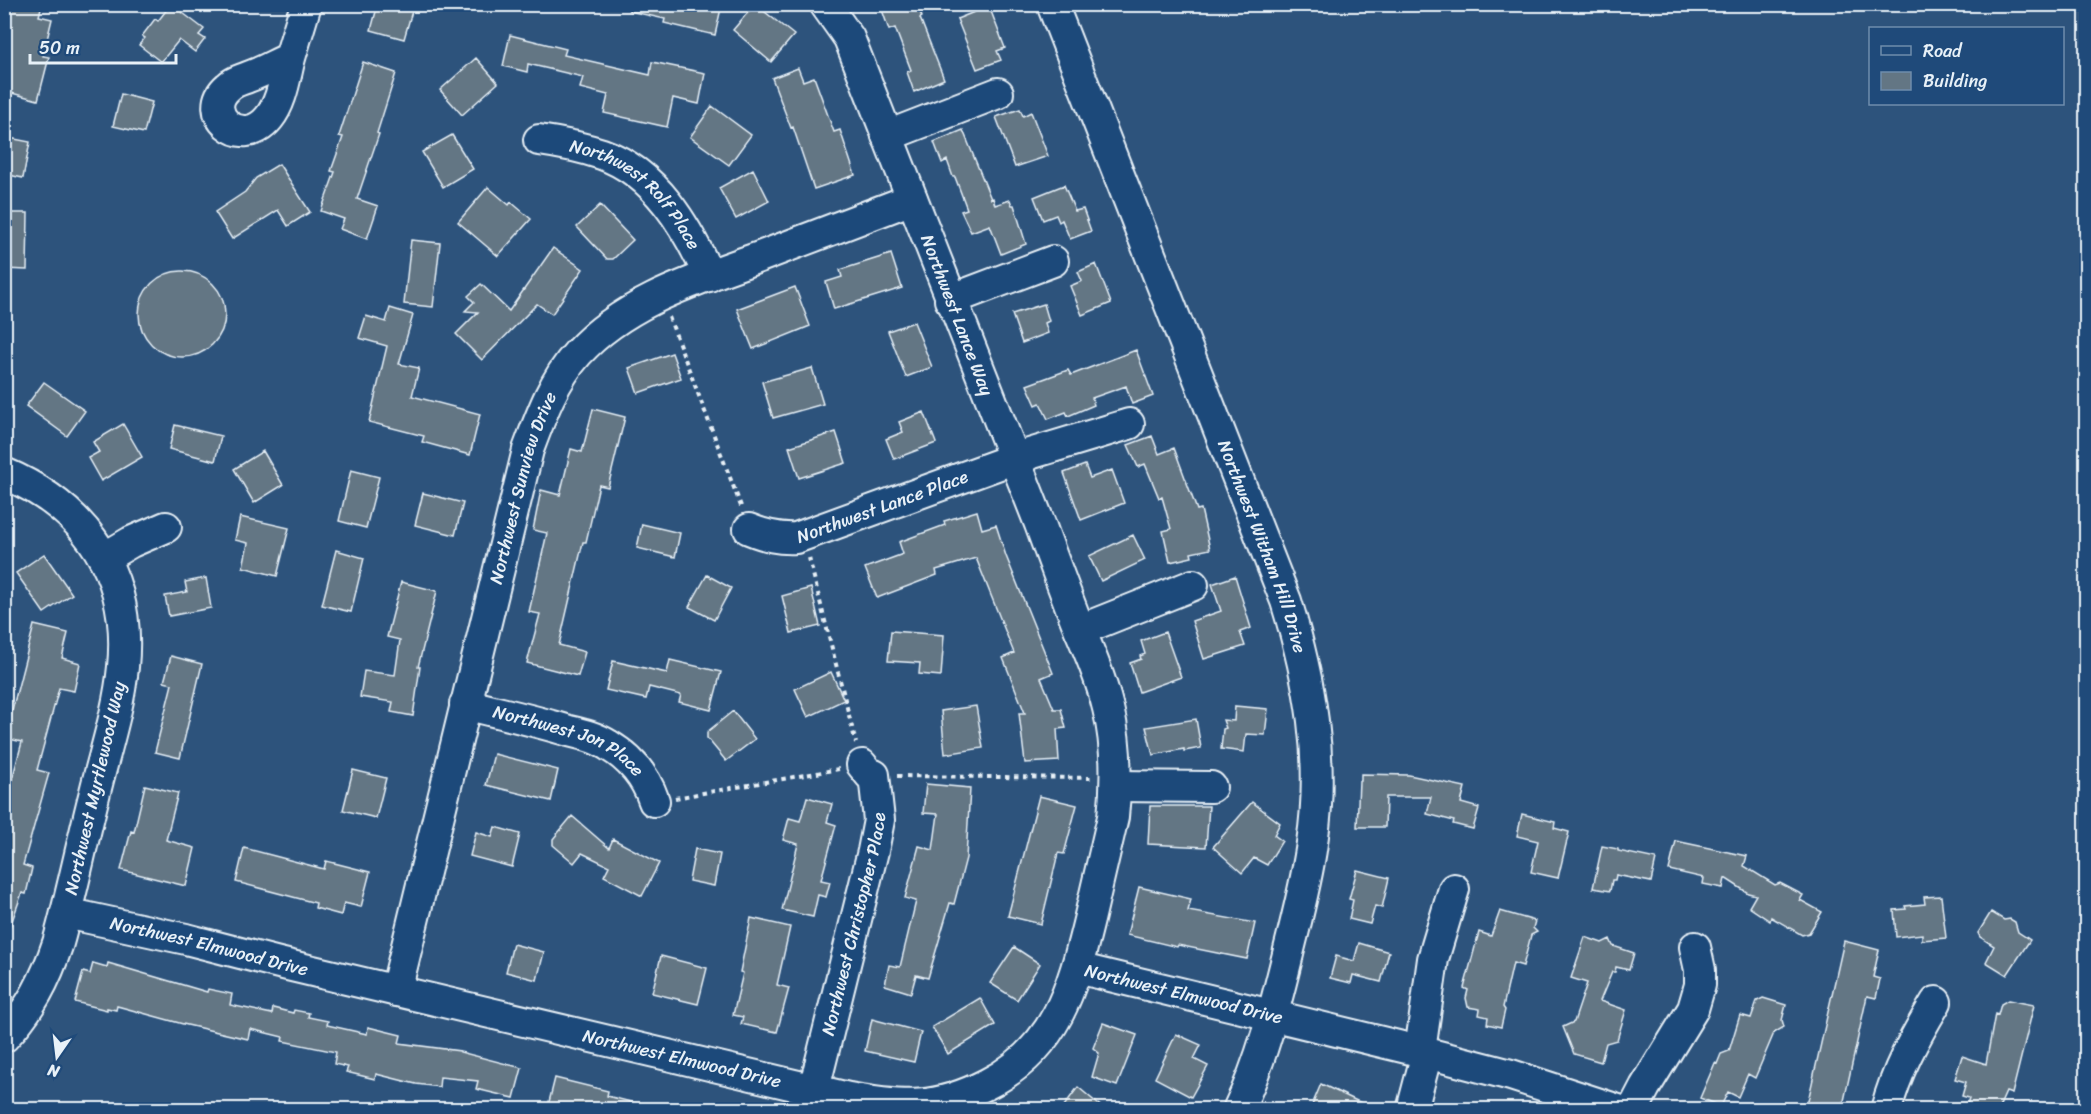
<svg xmlns="http://www.w3.org/2000/svg" width="2091" height="1114" viewBox="0 0 2091 1114" font-family="Sriracha,sans-serif">
  <rect width="100%" height="100%" fill="#2d537c"/>
  <filter id="ink" filterUnits="userSpaceOnUse"><feTurbulence type="fractalNoise" baseFrequency=".0167" numOctaves="2"/><feDisplacementMap in="SourceGraphic" scale="12" xChannelSelector="R" yChannelSelector="G"/><feConvolveMatrix kernelMatrix="1 2 1 2 8 2 1 2 1" color-interpolation-filters="sRGB"/></filter>
  <g filter="url(#ink)">
    <!-- building -->
    <path fill="#637684" stroke="#e8f1f8" stroke-width="1.5" d="M4,4H42L39,16L52,19L43,56L49,57L38,100L4,91Z
      M171,4L204,29L199,35L205,39L195,52L179,40L161,62L139,45L145,38L142,36L155,19L158,21Z
      M378,4H414L404,39L371,30Z
      M630,4H722L715,35L664,23L665,19L629,11Z
      M755,4L794,35L771,62L733,30Z
      M880,4H917L922,17L920,18L944,79L914,92L907,72L911,70L895,28L889,30Z
      M989,6L1005,48L997,51L1001,60L977,69L957,19Z
      M510,35L566,49L564,55L650,75L652,62L705,73L699,104L673,98L667,127L604,113L608,95L580,88L583,77L528,64L527,72L503,66Z
      M476,58L498,83L462,115L440,90Z
      M363,62L396,73L377,133L379,134L357,199L378,206L367,239L340,229L344,219L321,211L335,172L331,171L343,137L339,136Z
      M798,68L803,81L814,77L834,132L840,130L855,175L814,189L793,127L791,128L772,78Z
      M121,94L152,102L144,133L113,126Z
      M712,106L751,135L729,165L690,137Z
      M1020,109L1023,116L1031,112L1048,156L1015,167L996,117Z
      M963,130L991,199L993,198L995,205L1010,200L1012,205H1014L1026,244L1001,254L990,225L971,232L961,211L967,209L955,177H953L947,160L942,163L934,142Z
      M452,135L473,169L443,187L422,152Z
      M4,137L30,142L23,178L4,174Z
      M279,164L310,212L288,226L278,210L232,239L215,212L245,192L256,178Z
      M753,169L769,201L736,219L719,188Z
      M1064,185L1075,211L1083,209L1091,231L1070,239L1062,220L1059,222L1056,215L1043,220L1034,197Z
      M488,187L509,205L511,202L531,219L498,256L458,222Z
      M600,205L633,240L613,259H607L577,227Z
      M4,213H28L27,270L4,269Z
      M411,240L440,243L433,307L404,304Z
      M553,248L583,269L552,314L537,304L482,360L456,334L478,312L465,311L474,302L468,296L481,284L509,311Z
      M891,254L902,288L834,309L826,282L842,277L840,270Z
      M1096,264L1111,303L1082,315L1070,286L1082,281L1078,272Z
      M139 314a43 43 0 1 1 86 0a43 43 0 1 1-86 0Z
      M795,287L810,326L753,349L737,309Z
      M1044,304L1049,321L1045,323L1048,333L1022,343L1012,314Z
      M390,308L413,315L399,364L419,368L412,396L480,414L470,455L422,442L424,436L369,422L387,346L359,338L366,316L386,322Z
      M914,322L932,367L906,377L888,331Z
      M1136,350L1153,396L1132,404L1126,386L1092,398L1094,405L1068,416L1066,412L1048,419L1040,403L1036,405L1027,385L1068,370L1071,375Z
      M672,353L681,378L638,393L629,368Z
      M812,368L823,404L773,418L762,382Z
      M44,382L85,411L67,436L26,406Z
      M593,409L625,417L608,487L599,485L586,542H583L559,645L585,652L578,676L527,663L540,614L529,612L547,533L533,530L541,490L560,495L571,449L582,452Z
      M924,412L936,443L894,459L886,439L903,432L899,422Z
      M123,424L142,457L101,481L88,458L99,452L93,442Z
      M175,425L221,436L215,461L169,449Z
      M836,432L846,463L799,478L789,447Z
      M1152,436L1159,454L1174,448L1197,510L1201,509L1210,549L1191,553L1192,557L1170,562L1163,531L1171,529L1162,497L1159,498L1145,464L1138,467L1128,445Z
      M263,451L283,485L254,503L234,469Z
      M1085,465L1090,478L1112,470L1124,503L1081,520L1064,473Z
      M351,470L379,477L366,528L339,521Z
      M423,493L463,503L455,535L415,525Z
      M977,511L982,529L996,525L1006,556L1053,673L1041,678L1054,709H1061L1066,728L1057,729L1059,761L1025,763L1019,713H1025L1003,658L1014,653L976,558L936,570L937,575L877,598L865,568L903,554L899,542L945,525L944,521Z
      M240,517L289,528L277,576L243,567L248,543L235,540Z
      M642,524L680,533L675,557L637,548Z
      M1133,535L1145,560L1101,581L1089,556Z
      M336,550L364,558L351,612L322,605Z
      M44,554L72,594L44,613L16,573Z
      M707,575L731,588L714,620L689,607Z
      M1235,576L1251,628L1240,632L1245,646L1204,659L1192,621L1221,611L1212,584Z
      M206,578L211,608L169,616L165,596L187,592L185,582Z
      M401,582L437,591L418,667H420L413,716L391,712L393,702L360,697L364,671L395,675L400,640L387,637Z
      M811,588L820,626L791,633L782,596Z
      M34,625L68,633L62,658L80,663L74,691L59,688L37,770L49,773L23,865L32,868L26,894L22,893L7,935H4V810L22,742L5,738Z
      M891,631L944,635L941,676L919,674L920,663L888,661Z
      M1165,632L1181,677L1139,692L1130,663L1141,659L1140,656L1145,654L1141,641Z
      M171,656L202,664L180,758L155,752L172,684L164,682Z
      M670,660L721,672L711,710L679,702L681,695L649,687L646,699L606,690L613,661L667,673Z
      M831,672L844,700L808,717L795,689Z
      M976,706L983,748L945,754L941,711Z
      M1235,706L1268,709L1265,735L1246,734L1244,752L1221,749L1223,729L1226,728L1223,720L1234,721Z
      M733,711L755,739L726,761L707,738V732Z
      M1196,719L1201,748L1184,751V749L1153,755L1146,727Z
      M494,754L558,770L551,801L486,785Z
      M353,770L386,778L376,818L343,810Z
      M1361,774L1409,775L1465,787L1461,803L1479,808L1473,829L1453,824L1454,821L1427,814L1431,797H1386L1385,827H1357L1359,781H1361Z
      M926,784L970,788L966,858L954,904L950,903L928,978L916,975L911,993L885,985L889,965L900,967L916,901L905,898L919,846L933,850L938,814L923,813Z
      M145,785L178,793L166,840L195,848L186,886L121,870L131,831L134,832Z
      M1039,796L1077,805L1064,854L1058,853L1041,924L1008,916Z
      M807,797L832,804L827,822L836,825L821,880L830,882L826,897L818,895L813,917L782,910L798,844L783,840L789,818L800,821Z
      M1252,802L1280,823L1274,835L1282,841L1267,865L1254,858L1242,873L1213,847Z
      M1150,806H1209L1206,847L1148,844Z
      M1522,814L1555,822L1554,828L1569,832L1558,878L1531,872L1538,841L1517,836Z
      M572,816L609,848L613,839L659,863L642,896L604,876L609,866L582,853L574,863L553,845V839Z
      M495,827L520,834L512,867L470,856L476,832L492,837Z
      M1676,841L1747,856L1744,866L1775,885L1780,883L1803,895L1800,900L1822,912L1809,933L1802,935L1771,917L1770,921L1749,907L1756,895L1748,893L1725,878L1723,888L1703,884L1704,878L1669,870Z
      M1602,846L1618,849V851L1656,859L1651,882L1616,875L1615,880H1612L1610,891L1593,888Z
      M244,848L324,869L326,861L370,872L361,907L344,903L341,915L315,908L316,903L236,882Z
      M695,849L720,854L714,886L689,881Z
      M1357,870L1389,878L1382,908L1375,906L1370,924L1349,919L1353,900L1349,899Z
      M1139,887L1191,899L1188,911L1255,923L1247,959L1178,945L1177,947L1127,935Z
      M1941,896L1946,938L1922,940V934L1896,937L1894,910L1906,909L1905,906L1925,904L1924,897Z
      M1500,911L1535,921L1533,928L1537,932L1531,935L1523,966L1513,963L1503,1007L1505,1010L1501,1027L1487,1024L1488,1017L1479,1015L1480,1009L1468,1007L1466,998L1468,990L1464,988L1479,932L1491,936Z
      M1991,912L2004,920L2010,919L2015,922L2018,932L2030,940L2007,975L1986,962L1994,946L1980,937L1978,933Z
      M751,918L790,927L777,985L789,988L777,1032L741,1024L743,1017L733,1015L743,973L740,972Z
      M1585,937L1602,943L1610,939L1613,946L1634,953L1629,970L1616,967L1615,972H1612L1600,1001L1626,1010L1617,1040L1606,1043L1601,1062L1574,1054L1563,1027L1574,1022L1587,983L1571,978Z
      M1844,941L1879,950L1873,977L1880,979L1876,998L1867,996L1842,1110H1806Z
      M1359,943L1389,952L1381,982L1353,975L1351,983L1330,978L1336,956L1354,961Z
      M513,944L544,952L537,980L506,972Z
      M1014,947L1040,964L1017,1000L990,983Z
      M661,956L707,968L698,1004L652,993Z
      M93,963L107,967L108,963L207,992L208,989L232,994L230,1005L272,1014L273,1008L293,1013L294,1010L309,1013L308,1017L328,1021L327,1025L367,1034L368,1027L401,1035L399,1043L460,1051V1052L522,1068L514,1098L476,1089L478,1081L440,1077L439,1087L416,1084L376,1074L375,1079L346,1072L348,1067L334,1064L336,1052L282,1041L283,1037L250,1029L248,1039L183,1024L117,1006L116,1010L107,1008V1010L75,1002L83,972L90,974Z
      M980,998L995,1025L948,1054L932,1027Z
      M1763,998L1786,1005L1782,1020L1784,1027L1774,1033L1755,1078L1748,1074L1738,1097L1728,1092L1721,1106L1700,1098L1715,1063L1717,1064L1721,1054L1729,1051L1740,1015L1751,1018L1757,1001Z
      M2008,1000L2034,1005L2012,1094L2006,1092L1998,1110H1965L1969,1098L1962,1096L1966,1082L1955,1079L1962,1056L1986,1064L1995,1014L1998,1015L2001,1004Z
      M872,1019L921,1032L914,1062L865,1051Z
      M1103,1023L1137,1035L1117,1086L1092,1077L1099,1053L1093,1048Z
      M1176,1034L1201,1045L1194,1059L1208,1066L1191,1097L1155,1078Z
      M555,1078L608,1091L607,1096L639,1104L638,1110H547Z
      M1321,1084L1376,1110H1310Z
      M1078,1087L1105,1110H1061Z"/>
    <g fill="none" stroke-linecap="round" stroke-linejoin="round">
      <defs>
        <g id="minor">
          <path id="s1" d="M1052,4L1286,601C1310,679 1325,760 1312,843C1307,880 1297,917 1288,954C1275,1007 1262,1060 1238,1110"/>
          <path d="M290,58C276,64 263,72 248,77C241,80 234,81 228,87C199,112 241,152 269,118C282,102 285,77 290,58C295,40 301,22 306,4"/>
          <path d="M887,136L998,93"/>
          <path id="s2" d="M539,140C560,143 581,147 602,154C656,173 687,227 709,276"/>
          <path d="M950,300L1053,261"/>
          <path d="M4,473C88,509 132,575 123,667C119,709 105,751 95,792C82,842 72,893 58,943C46,979 31,1009 4,1037"/>
          <path id="s3" d="M749,529C766,536 779,539 796,538L1013,459L1129,424"/>
          <path d="M104,558L131,542L166,527"/>
          <path d="M1080,630L1193,585"/>
          <path id="s4" d="M465,704C499,713 534,720 569,731C582,734 596,737 608,745C630,758 646,777 654,801"/>
          <path d="M1116,786L1211,787"/>
          <path id="s5" d="M66,913L186,939L279,963L849,1098C904,1108 936,1110 987,1084C1056,1049 1072,990 1089,920C1097,886 1105,852 1113,817C1117,781 1117,744 1108,708C1101,679 1089,651 1077,623C1064,590 1052,557 1040,524L849,38L825,4"/>
          <path id="s6" d="M1077,968L1427,1053L1511,1075L1618,1110"/>
          <path id="s7" d="M396,991L528,450C541,415 553,381 578,353C625,301 699,279 762,256C812,237 862,218 912,199"/>
          <path d="M1420,1051L1433,959L1454,889"/>
          <path id="s8" d="M814,1089L873,851L879,820L874,775H870L862,765"/>
          <path d="M1412,1110L1427,1053"/>
          <path d="M1633,1110L1645,1087L1693,1009L1700,985V970L1695,947"/>
          <path d="M1886,1110C1896,1071 1915,1037 1936,1002"/>
        </g>
      </defs>
      <!-- minor casing -->
      <use href="#minor" stroke="#e8f1f8" stroke-width="34"/>
      <!-- path -->
      <path stroke="#e8f1f8" stroke-width="4" stroke-dasharray="4.5 4.5" stroke-linecap="butt" d="M669,317L742,509
        M809,558L856,743
        M897,776L1094,778
        M675,798L839,769"/>
      <!-- minor -->
      <use href="#minor" stroke="#1f4a7a" stroke-width="30"/>
    </g>
  </g>
  <g text-anchor="middle" dominant-baseline="central" stroke-width="4.5" stroke-linejoin="round" paint-order="stroke">
    <!-- street labels -->
    <g font-size="18" fill="#e8f1f8" stroke="#1f4a7a">
      <text stroke="none"><textPath href="#s2" startOffset="116">Northwest Rolf Place</textPath></text>
      <text transform="translate(957 315) rotate(69)">Northwest Lance Way</text>
      <text stroke="none"><textPath href="#s7" startOffset="519">Northwest Sunview Drive</textPath></text>
      <text stroke="none"><textPath href="#s3" startOffset="140">Northwest Lance Place</textPath></text>
      <text stroke="none"><textPath href="#s1" startOffset="582">Northwest Witham Hill Drive</textPath></text>
      <text stroke="none"><textPath href="#s4" startOffset="111">Northwest Jon Place</textPath></text>
      <text transform="translate(95 788) rotate(-77)">Northwest Myrtlewood Way</text>
      <text stroke="none"><textPath href="#s8" startOffset="170">Northwest Christopher Place</textPath></text>
      <text stroke="none"><textPath href="#s5" startOffset="147">Northwest Elmwood Drive</textPath></text>
      <text stroke="none"><textPath href="#s6" startOffset="110">Northwest Elmwood Drive</textPath></text>
      <text stroke="none"><textPath href="#s5" startOffset="633">Northwest Elmwood Drive</textPath></text>
    </g>
  </g>
  <!-- margin -->
  <rect width="2091" height="1114" fill="none" stroke="#1f4a7a" stroke-width="24"/>
  <rect x="12" y="12" width="2067" height="1090" fill="none" stroke="#e8f1f8" stroke-width="2" filter="url(#ink)"/>
  <!-- legend -->
  <rect x="1869" y="27" width="195" height="78" fill="#1f4a7a" stroke="#6f8dac" stroke-width="1.5"/>
  <rect x="1881" y="46" width="30" height="9" fill="#1f4a7a" stroke="#6f8dac" stroke-width="1.5"/>
  <text x="1923" y="57" font-size="18" fill="#e8f1f8">Road</text>
  <rect x="1881" y="72" width="30" height="18" fill="#637684" stroke="#6f8dac" stroke-width="1.5"/>
  <text x="1923" y="87" font-size="18" fill="#e8f1f8">Building</text>
  <!-- north arrow -->
  <g transform="translate(57 1057) rotate(194)" stroke="#1f4a7a" stroke-width="4.5" paint-order="stroke">
  <path d="M0-4.5L10 22L0 15L-10 22Z" fill="#e8f1f8"/>
  <text y="-9" font-size="16" font-weight="bold" text-anchor="middle" fill="#e8f1f8">N</text>
  </g>
  <!-- scale -->
  <path d="M30 54v9h146v-9" fill="none" stroke="#e8f1f8" stroke-width="3"/>
  <text x="39" y="54" font-size="18" fill="#e8f1f8" stroke="#1f4a7a" stroke-width="4.5" paint-order="stroke">50 m</text>
</svg>
